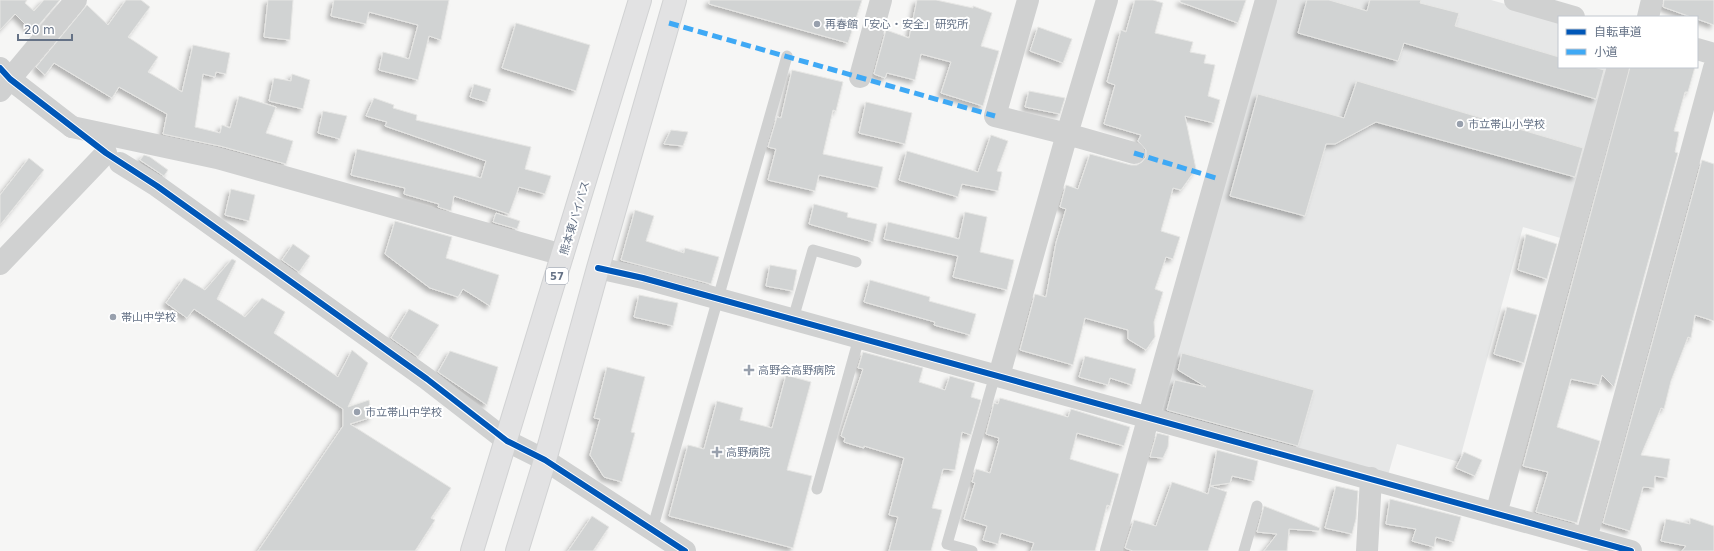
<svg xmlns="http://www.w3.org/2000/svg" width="1714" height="551" viewBox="0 0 1714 551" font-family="'DejaVu Sans','Noto Sans JP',sans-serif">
  <defs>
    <filter id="shadow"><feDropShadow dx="-3.5" dy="3.5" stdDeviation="2" flood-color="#0004"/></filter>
  </defs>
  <rect width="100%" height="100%" fill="#f6f6f5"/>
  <!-- built -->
  <path fill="#e6e7e7" d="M1275,0H1491L1559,19V67H1613L1564,239L1523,227L1459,462L1397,444L1388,475L1157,416Z"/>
  <!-- building -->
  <path fill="#d1d3d3" stroke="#e6e6e4" filter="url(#shadow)" d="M0,0H27L25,3L34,11L44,0H60L33,32L15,14L0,30Z
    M126,0H141L150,7L128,37L158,57L148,72L182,92L193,45L230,53L226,74L216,72L215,77L203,74L195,127L220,133L222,125L230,128L239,96L276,107L266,133L293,141L286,164L220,146L163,134L167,114L119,87L112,98L54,63L45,75L36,67L87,5L108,25Z
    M268,0H293L290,40L264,37Z
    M334,0H449L441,40L429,36L418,80L379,70L383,52L409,59L418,25L369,12L366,24L331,16Z
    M710,0H862L848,43L709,4Z
    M917,0H936L973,8V6L992,13L981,46L999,51L983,106L941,93L951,62L921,54L915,80L887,73L885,78L874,74L886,30L909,38Z
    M1135,0H1153L1163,3L1155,33L1193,42L1190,52L1206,55L1204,63L1215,65L1208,96L1220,100L1214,123L1185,116L1196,169L1181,190L1173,188L1161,231L1180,237L1173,259L1166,257L1155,289L1163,292L1154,322L1155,337L1146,350L1128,339V330L1085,318L1073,365L1020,350L1035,294L1046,297L1056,243L1066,209L1060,207L1066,185L1078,189L1090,154L1131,165H1137L1142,162L1146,157V150L1138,141L1141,135L1104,124L1115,85L1107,82L1121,30L1126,32Z
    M1181,0H1246L1238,23L1180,2Z
    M1307,0H1329L1367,11L1370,0H1421L1420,3L1459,13L1455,26L1559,57V67H1594L1604,70L1596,99L1404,43L1398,61L1298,33Z
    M1664,0H1714V25L1697,19V17H1691L1663,7Z
    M516,23L590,45L576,91L502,68Z
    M1038,27L1072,39L1063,63L1030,51Z
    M1630,67H1695L1688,92H1685L1674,131L1679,132L1675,152L1678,153L1614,387L1602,375L1599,385L1571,379L1557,427L1600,441L1577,523L1536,512L1548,472L1523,466Z
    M792,70L843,82L836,111L833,110L823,154L883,167L878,188L819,175L815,191L768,180L776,149L768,147L777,117L781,118Z
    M292,74L310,80L303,109L269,101L274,78L291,81Z
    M1357,81L1583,148L1575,177L1376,122L1335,144H1326L1305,216L1230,196L1258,94L1344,118Z
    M474,84L491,89L487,102L470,97Z
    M1029,91L1065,98L1060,114L1025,107Z
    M374,98L394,105L393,108L417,115L416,120L531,147L525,169L551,176L545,194L519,187L509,214L454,196L451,211L438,207L439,204L404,194L405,188L351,175L357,149L481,178L486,161L385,126L387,122L366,116Z
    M866,102L912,113L905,144L859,133Z
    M323,111L347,116L340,139L318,133Z
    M671,130L688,132L683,146L664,144Z
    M991,135L1008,141L997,171L1002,172L998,191L962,184L958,197L899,180L907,151L978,172Z
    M144,155L150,157L168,170L164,176L140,160Z
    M29,158L44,170L0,225V195Z
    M1702,160L1714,164V321L1695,315L1691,338L1688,337L1671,381L1664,409L1661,408L1641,455L1670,459L1667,478L1655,476L1654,488L1643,487L1630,531L1603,523Z
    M231,189L255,195L249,221L225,215Z
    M814,204L848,213L847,217L877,224L873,242L809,224Z
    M635,210L654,216L646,241L684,253L685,248L719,257L711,284L621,260Z
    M965,212L987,217L980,252L1014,260L1007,290L953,277L958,256L884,239L888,222L959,239Z
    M496,213L520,221L517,229L493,222Z
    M395,221L452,237L446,258L499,275L490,306L463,289L458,297L430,288L385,254Z
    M1526,234L1557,244L1547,279L1518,270Z
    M293,244L310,256L299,272L282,260Z
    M232,259L236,261L217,299L245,317L262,298L285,312L274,333L338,377L352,350L368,363L348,407L369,400L372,417L350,424L451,488L431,518L435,520L415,551H258L343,426V409L194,309L187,318L166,303L184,278L205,290Z
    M770,265L797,270L793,291L766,286Z
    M870,280L930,297L929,301L976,314L970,335L934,325L935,322L864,302Z
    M639,295L678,303L673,326L634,317Z
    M1507,307L1537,315L1524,363L1494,354Z
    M409,309L439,325L418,357L391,338Z
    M450,351L498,367L487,405L438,372Z
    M863,352L923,368L919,382L945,390L950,376L975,383L971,397L981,400L971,435L962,432L955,470L943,469L932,508L942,510L931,551H889L898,517L889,515L904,458L864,446V448L844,442L845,438L841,436L863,369L858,368Z
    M1182,353L1314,390L1298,446L1167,410L1175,380L1206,387L1178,370Z
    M1085,356L1136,369L1132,385L1110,378L1108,385L1079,377Z
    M607,367L645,377L631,432L635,433L622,482L604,477L590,455L600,419L594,418Z
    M786,375L811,382L787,470L812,476L793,548L669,516L688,445L704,449L717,401L743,408L740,420L772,428Z
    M1000,398L1068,417L1071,409L1130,427L1124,446L1077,433L1070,459L1119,474L1110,506L1107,505L1095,551H1031L1034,543L1001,533L998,544L983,540L987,526L964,519L975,483L972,482L976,469L990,473L999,441H998L999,438L986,434L994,403L998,404Z
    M1157,433L1169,436L1168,447L1163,458L1150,457Z
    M1217,450L1258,461L1254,481L1232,476L1230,483L1210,486Z
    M1464,452L1482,460L1475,476L1456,468Z
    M1172,482L1208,494L1210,486L1227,492L1208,551H1133L1125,548L1134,520L1156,526Z
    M1336,486L1358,491L1356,519L1352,534L1325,528Z
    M1390,499L1461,517L1454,542L1436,537L1434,547L1412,541L1416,529L1386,524Z
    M1264,506L1320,528L1319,531L1289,529L1287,551H1264L1277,534L1257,532Z
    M592,516L609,527L593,551H568Z
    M1690,518L1714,526V551H1682L1686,546L1661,541L1666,519L1690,524Z"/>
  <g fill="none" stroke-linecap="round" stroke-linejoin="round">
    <defs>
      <path id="trunk" d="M472,551L640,0
        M517,551L545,460L598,268L675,0"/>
    </defs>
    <!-- trunk casing -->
    <use href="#trunk" stroke="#d1d2d3" stroke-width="24"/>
    <!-- service -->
    <path stroke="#d0d1d1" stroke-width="11" d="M793,319L813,250L856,262
      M817,489L859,338
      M652,530L787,56
      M972,551L947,544L995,375
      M1244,551L1257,506"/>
    <!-- minor -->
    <path stroke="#d0d1d1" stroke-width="22" d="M1107,0L1067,134L1134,153
      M1515,0L1574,17
      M1648,17L1652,0
      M1697,49L1714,54
      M860,77L881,0
      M0,91L76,0
      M72,127L217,158L563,255
      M0,264L106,153
      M598,268L643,278L1631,551
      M999,376L1067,134L995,116L1028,0
      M1496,514L1618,67
      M1586,539L1714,68
      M1111,551L1266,0
      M1367,551L1371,478"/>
    <!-- tertiary -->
    <path stroke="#d0d1d1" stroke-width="22" d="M0,68L10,79L72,127
      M120,163L157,186L427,379L507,441L545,460L685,551"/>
    <!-- trunk -->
    <use href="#trunk" stroke="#e2e2e3" stroke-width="22"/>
    <!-- quiet -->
    <path stroke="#3fa9f5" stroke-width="5" stroke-dasharray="10 5" stroke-linecap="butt" d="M669,23L995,116
      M1134,153L1216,178"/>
    <defs>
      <path id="cycleway" d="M0,68L10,79L106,153L157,186L427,379L507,441L545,460L685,551
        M598,268L643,278L1631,551"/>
    </defs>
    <!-- cycleway casing -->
    <use href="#cycleway" stroke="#fff" stroke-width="8"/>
    <!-- cycleway -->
    <use href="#cycleway" stroke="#0057b8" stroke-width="6"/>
  </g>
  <!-- markers -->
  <g fill="#98a0ad" stroke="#fff" stroke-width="1.5">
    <circle cx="817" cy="24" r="4"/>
    <circle cx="1460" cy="124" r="4"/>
    <circle cx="113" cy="317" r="4"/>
    <path d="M747 364h4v4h4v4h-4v4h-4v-4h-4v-4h4z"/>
    <circle cx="357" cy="412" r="4"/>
    <path d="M715 446h4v4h4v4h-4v4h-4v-4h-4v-4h4z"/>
  </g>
  <g text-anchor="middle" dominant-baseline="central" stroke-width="4" stroke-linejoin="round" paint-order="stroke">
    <!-- shield labels -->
    <rect fill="#fff" stroke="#939caa" stroke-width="1" x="546" y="268" width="22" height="16" rx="3"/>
    <g font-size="10" font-weight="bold" fill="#657286">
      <text x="557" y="276">57</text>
    </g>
    <!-- poi labels -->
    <g font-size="11" fill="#657286" stroke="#fff" text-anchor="start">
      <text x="825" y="24">再春館「安心・安全」研究所</text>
      <text x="1468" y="124">市立帯山小学校</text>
      <text x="121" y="317">帯山中学校</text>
      <text x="758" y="370">高野会高野病院</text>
      <text x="365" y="412">市立帯山中学校</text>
      <text x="726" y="452">高野病院</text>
    </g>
    <!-- street labels -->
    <g font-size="11" fill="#657286" stroke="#fff">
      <text transform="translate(575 218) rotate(-73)">熊本東バイパス</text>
    </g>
  </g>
  <!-- legend -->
  <rect x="1558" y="16" width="140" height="52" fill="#ffffff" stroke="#c1c7cf"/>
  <rect x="1566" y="29" width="20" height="6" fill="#0057b8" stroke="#c1c7cf"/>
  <text x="1594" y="36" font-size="12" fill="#657286">自転車道</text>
  <rect x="1566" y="49" width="20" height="6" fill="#3fa9f5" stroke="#c1c7cf"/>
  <text x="1594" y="56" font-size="12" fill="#657286">小道</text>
  <!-- scale -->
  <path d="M18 34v6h54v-6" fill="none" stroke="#657286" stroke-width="2"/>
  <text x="24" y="34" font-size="12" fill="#657286" stroke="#ffffff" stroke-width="3" paint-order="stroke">20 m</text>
</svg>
